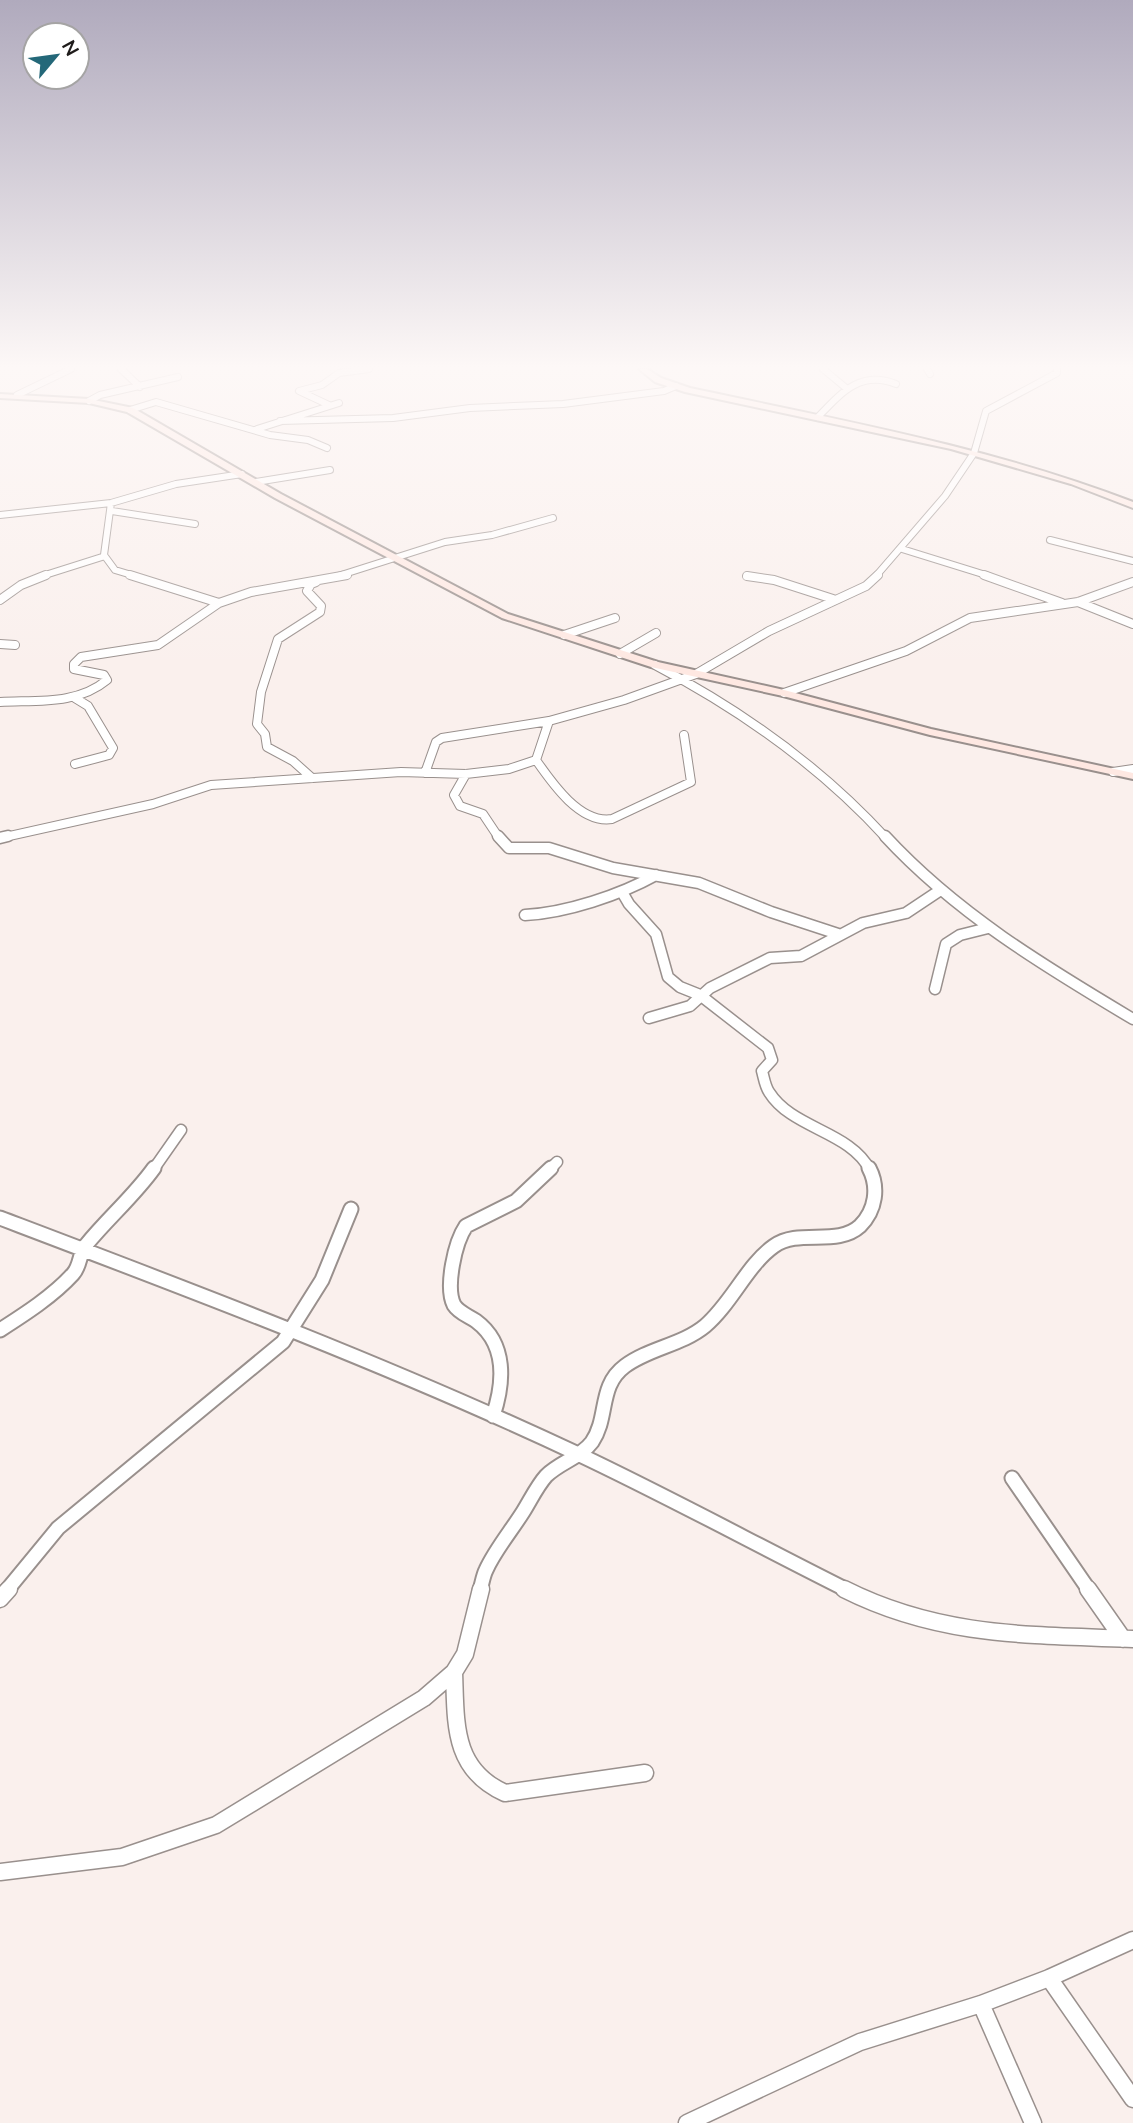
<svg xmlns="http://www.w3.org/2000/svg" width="1133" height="2123" viewBox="0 0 1133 2123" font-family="'Nunito Sans',sans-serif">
  <rect width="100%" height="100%" fill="#faf0ed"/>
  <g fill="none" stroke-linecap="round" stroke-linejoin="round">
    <defs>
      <path id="street-far4" d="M121,369L140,387
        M823,369L846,388
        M927,369L930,374
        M17,395L71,369
        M89,401L100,395L178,377
        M329,405L299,391L322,385L339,373L369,369
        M130,410L156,402L270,435L308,440L327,448
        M818,417C841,393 860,370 896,384
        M280,421L393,418L470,408L563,404L664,391L676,386
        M257,429L339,403
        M256,482L330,470
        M111,503L104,555L115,570L135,576
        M112,511L195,524
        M0,515L111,503L176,484L242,474
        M1050,540L1133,561
        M902,549L989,576
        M42,576L102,557
        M338,576L445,542L492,535L553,518
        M747,576H750
        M876,576L945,496L974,453L986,411L1057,373V369"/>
      <path id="street-far3" d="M130,575L219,603
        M984,575L1062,603
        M747,576L774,580L833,599
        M0,600L21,585L46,575
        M1078,602L1133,624
        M564,635L615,618
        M0,644L15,645
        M620,654L656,633
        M655,665C741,710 821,767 886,838
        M784,693L906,651L970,618L1078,602L1133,582
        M75,698L88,706L113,748L109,755L75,764
        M0,702C37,700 77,705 107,680L104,675L74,669V664L81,657L158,645L219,603L251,592L347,575
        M549,721L536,760C552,783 580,824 612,819L691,782L684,735
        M1113,772L1133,769
        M425,773L436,742L442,738L549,721L624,700L696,674L769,631L866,586L878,575
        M466,774L454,795L460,806L483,814L499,838
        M312,778L293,761L267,747L265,734L257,724L261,692L278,639L320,612L321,606L307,591L311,584L316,582
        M0,838L153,804L211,785L401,772L466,774L509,769L536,760"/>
      <path id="street-far2" d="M498,836L509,848H549L613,868L699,883L771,912L838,934
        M885,836C956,913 1044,966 1133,1019
        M0,838L8,836
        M622,892L629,904L656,934L668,977L680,987L700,995L768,1048L772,1060L762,1071C764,1078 765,1086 769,1092C792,1129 850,1131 870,1170
        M525,915C566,913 620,895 656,875
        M935,989L946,944L960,935L988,928
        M649,1018L690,1006L710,988L770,958L801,956L863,923L906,913L939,891
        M153,1170L181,1130
        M549,1170L557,1162"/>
      <path id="street-far1" d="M0,1218C195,1292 389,1365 578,1454C669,1497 757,1545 847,1590
        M0,1330C25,1314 53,1296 73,1274C81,1265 79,1253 86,1245C108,1218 134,1196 154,1168
        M493,1416C504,1383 507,1344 476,1321C469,1316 459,1313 454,1305C445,1287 455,1242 466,1226L516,1201L551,1168
        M1012,1478L1089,1590
        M7,1590L58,1528L283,1342L322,1280L351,1209
        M480,1590C482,1584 483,1576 486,1570C495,1550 511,1531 523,1512C530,1501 537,1486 546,1476C560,1462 580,1458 592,1442C609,1417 598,1386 625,1366C649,1348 682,1345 705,1326C732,1303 747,1265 774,1246C799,1228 837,1247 860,1226C876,1210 879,1187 869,1168"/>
      <path id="street" d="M844,1589C939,1637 1029,1635 1133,1639
        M1088,1589L1123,1639
        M0,1599L9,1589
        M454,1672C456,1723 452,1769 505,1793L645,1773
        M0,1872L122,1857L216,1825L424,1698L454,1672L465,1654L481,1589
        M1049,1978L1133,2099
        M981,2004L1033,2123
        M687,2123L860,2042L981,2004L1049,1978L1133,1940"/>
      <path id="secondary" d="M639,369H647L661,378L690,388C839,420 990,447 1133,502V508L1071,484L951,449L685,392L655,382Z
        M0,394L89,399L133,408L281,494L508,614L658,662L784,690L931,729L1133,773V779L930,735L783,696L651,667L502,618L275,498L127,412L89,403L0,398Z"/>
    </defs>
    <!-- street-far4 casing -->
    <use href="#street-far4" stroke="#99908d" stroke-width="8"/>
    <!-- street-far3 casing -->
    <use href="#street-far3" stroke="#99908d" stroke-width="10"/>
    <!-- street-far2 casing -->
    <use href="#street-far2" stroke="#99908d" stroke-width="13"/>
    <!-- street-far1 casing -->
    <use href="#street-far1" stroke="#99908d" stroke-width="17"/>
    <!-- street casing -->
    <use href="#street" stroke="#99908d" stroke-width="19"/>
    <!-- secondary casing -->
    <use href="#secondary" stroke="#99908d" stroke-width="4"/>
    <!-- street-far4 -->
    <use href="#street-far4" stroke="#fff" stroke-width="6"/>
    <!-- street-far3 -->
    <use href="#street-far3" stroke="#fff" stroke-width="8"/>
    <!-- street-far2 -->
    <use href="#street-far2" stroke="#fff" stroke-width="10"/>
    <!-- street-far1 -->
    <use href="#street-far1" stroke="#fff" stroke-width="13"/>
    <!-- street -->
    <use href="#street" stroke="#fff" stroke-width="16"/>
    <!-- secondary -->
    <use href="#secondary" fill="#fee8e2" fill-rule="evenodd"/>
  </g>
  <!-- sky -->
  <linearGradient id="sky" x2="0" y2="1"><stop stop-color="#b0aabd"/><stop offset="0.55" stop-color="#fdf8f7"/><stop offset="1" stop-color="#fdf8f7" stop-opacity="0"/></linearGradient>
  <rect width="1133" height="667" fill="url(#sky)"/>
  <!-- north arrow -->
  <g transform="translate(56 56) rotate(61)"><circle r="33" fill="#ffffff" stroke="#a5a4a4" stroke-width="2"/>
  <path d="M0-5L12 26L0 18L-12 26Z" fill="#246879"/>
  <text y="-10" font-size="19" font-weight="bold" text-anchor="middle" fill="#1f1c1b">N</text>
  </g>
</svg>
